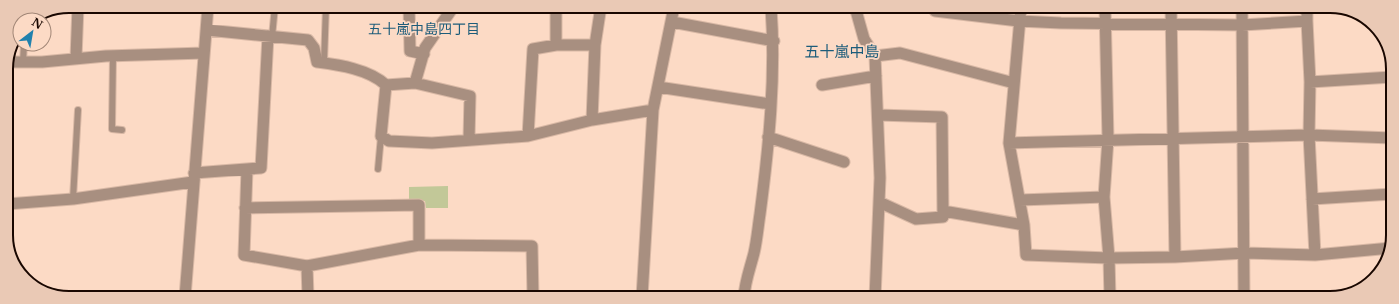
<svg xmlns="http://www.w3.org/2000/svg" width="1399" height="304" viewBox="0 0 1399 304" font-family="'Libre Baskerville','Noto Sans JP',serif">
  <rect width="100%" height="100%" fill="#fcdac5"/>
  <!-- green -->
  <path fill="#c2c898" d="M448,186V208H426L425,201L409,202V187Z"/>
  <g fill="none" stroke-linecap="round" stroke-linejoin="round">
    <defs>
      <path id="service" d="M272,37L275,6
        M113,55L112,129L122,130
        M23,62L24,44
        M324,63L326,6
        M378,169L381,136
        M73,199L78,110"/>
      <path id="minor" d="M409,6L410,51L424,54
        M855,7L864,39L875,56L900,53L1014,83
        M934,7L935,11L1019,21L1061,23L1242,25L1307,21L1310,82L1392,77
        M1021,7L1009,143L1024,225L1026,255L1109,258L1175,257L1245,253L1315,255L1309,135L1310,82
        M1171,7L1175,257
        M1242,7L1244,298
        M1307,21V7
        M672,22L774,41
        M207,30L308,40L314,48L317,62C339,65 369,69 386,85L381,136L389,141L432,143L528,136L592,120L653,110
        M556,45H595
        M76,58L78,6
        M7,62H42L106,56L204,53
        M415,83L470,96L469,139
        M386,85L415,83L425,48L454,6
        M822,85L876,76
        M658,87L770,104
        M878,115L942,117L943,217L916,219L879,202
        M592,120L595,45L601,6
        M528,136L533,49L556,45V6
        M768,137L844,162
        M1009,143L1309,135L1392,138
        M194,173L261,168L268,36
        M1104,197L1109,258L1110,298
        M1312,199L1392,194
        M1020,200L1104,197L1108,139L1105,7
        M7,204L73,199L193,182
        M245,208L419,205V245L307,266L244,255L247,169
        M943,211L1024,225
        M419,245L532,246L533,297
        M1315,255L1391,248
        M307,266L308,297
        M185,297L208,6
        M642,297L653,110L674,7
        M744,297C745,281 750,269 754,253C757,240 758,227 760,214C769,146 776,75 771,7
        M875,298L880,178L875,56"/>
    </defs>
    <!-- service casing -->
    <use href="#service" stroke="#d8b8a5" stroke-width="8"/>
    <!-- minor casing -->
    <use href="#minor" stroke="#d8b8a5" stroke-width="13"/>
    <!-- service -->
    <use href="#service" stroke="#a88f80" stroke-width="6"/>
    <!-- minor -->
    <use href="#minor" stroke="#a88f80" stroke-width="11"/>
  </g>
  <g text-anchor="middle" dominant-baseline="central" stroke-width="3.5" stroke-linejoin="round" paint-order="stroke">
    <!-- neighbourhood labels -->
    <g font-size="14" fill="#1c5c7a" stroke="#fcdac5">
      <text x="424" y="29">五十嵐中島四丁目</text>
    </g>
    <!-- quarter labels -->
    <g font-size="15" fill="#1c5c7a" stroke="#fcdac5">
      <text x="842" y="51">五十嵐中島</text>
    </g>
  </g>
  <!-- crop -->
  <path d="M0 0H1399V304H0ZM69 13H1330A56 56 0 0 1 1386 69V235A56 56 0 0 1 1330 291H69A56 56 0 0 1 13 235V69A56 56 0 0 1 69 13Z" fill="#eac9b5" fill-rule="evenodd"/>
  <path fill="none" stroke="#190700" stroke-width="2" d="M69 13H1330A56 56 0 0 1 1386 69V235A56 56 0 0 1 1330 291H69A56 56 0 0 1 13 235V69A56 56 0 0 1 69 13Z"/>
  <!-- north arrow -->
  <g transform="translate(32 32) rotate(31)"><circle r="19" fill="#fcdac5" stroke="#a18676"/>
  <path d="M0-3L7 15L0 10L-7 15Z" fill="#2181ad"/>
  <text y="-6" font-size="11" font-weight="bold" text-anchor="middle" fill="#190700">N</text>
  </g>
</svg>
